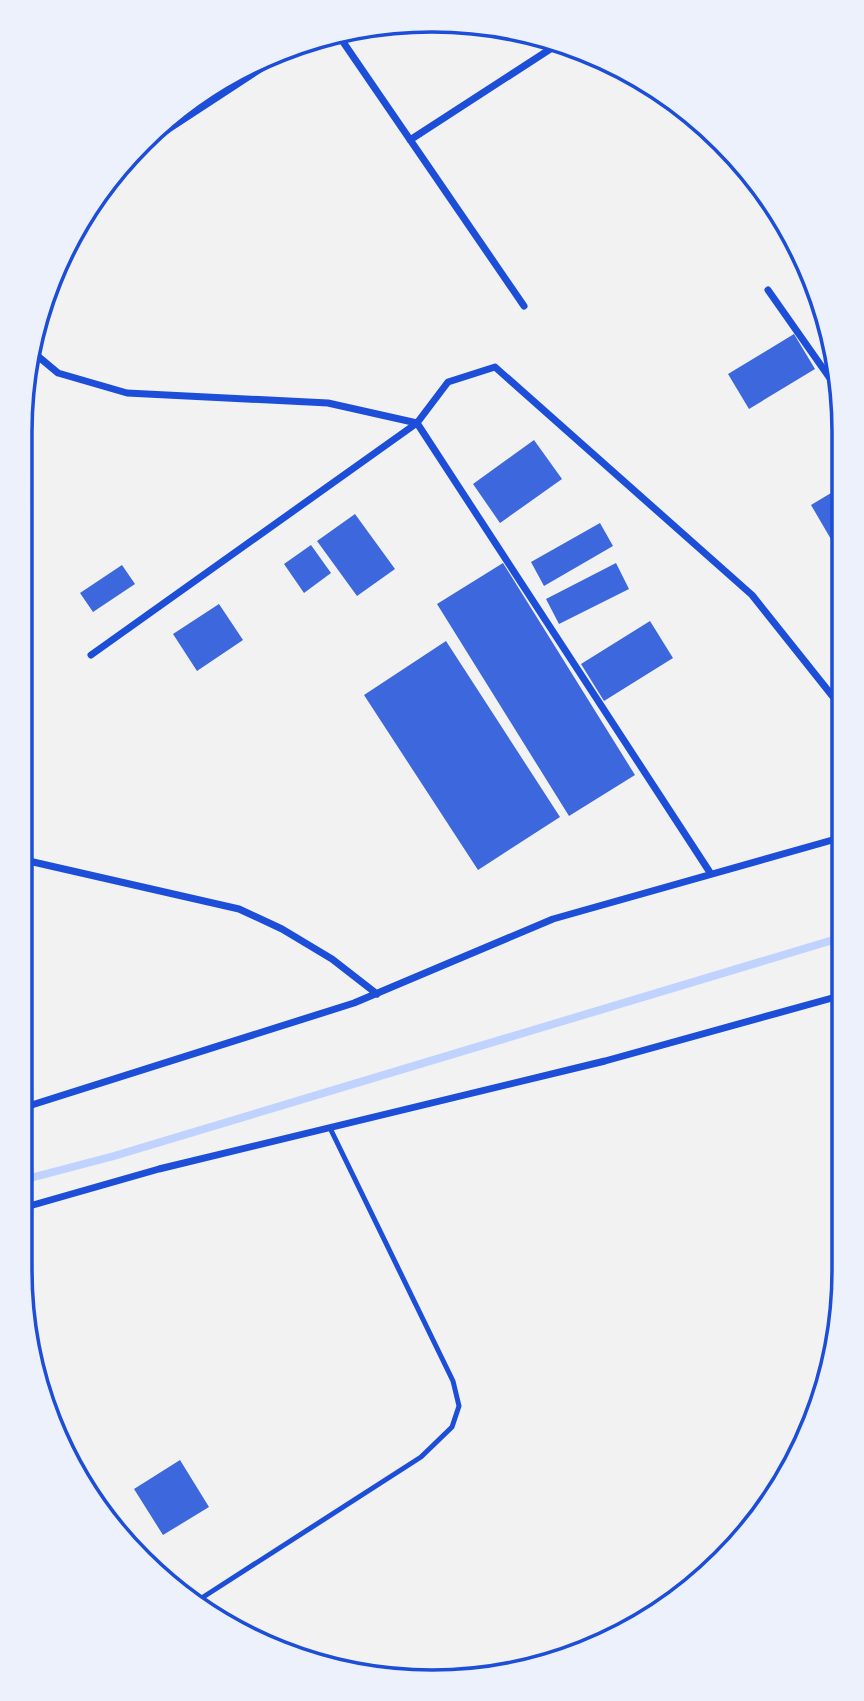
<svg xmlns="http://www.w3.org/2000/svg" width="864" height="1701" viewBox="0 0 864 1701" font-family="Arial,sans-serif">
  <rect width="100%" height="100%" fill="#f2f2f2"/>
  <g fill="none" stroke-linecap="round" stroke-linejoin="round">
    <!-- stream -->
    <path stroke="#bfd3fe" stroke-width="8" d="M19,1181L114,1156L843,937"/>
  </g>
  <!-- building -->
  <path fill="#3d67dc" d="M794,334L815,369L749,409L728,374Z
    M534,440L562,479L500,523L473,484Z
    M841,487L842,552V558L811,505Z
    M355,514L395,569L357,596L317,541Z
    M20,522L32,542L20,549Z
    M600,523L613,546L544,586L531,562Z
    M311,545L331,573L304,593L284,564Z
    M503,563L635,775L569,816L437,604Z
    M616,563L629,589L559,624L546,599Z
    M122,565L135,584L93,612L80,593Z
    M219,604L243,640L197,671L173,634Z
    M650,621L673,658L604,701L581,664Z
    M446,641L560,817L478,870L364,695Z
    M180,1460L209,1507L163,1535L134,1489Z"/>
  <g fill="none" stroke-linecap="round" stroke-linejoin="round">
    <!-- service -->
    <path stroke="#1d4ed8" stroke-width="5" d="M197,1601L421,1457L452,1427L459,1406L453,1381L330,1128"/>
    <!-- minor -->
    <path stroke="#1d4ed8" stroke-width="7" d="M339,36L524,306
      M410,140L555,46
      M141,147L303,41
      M768,290L841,394
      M34,353L58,373L127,393L328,403L417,423L711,874
      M91,655L417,423L448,382L495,367L752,595L842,708
      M20,859L239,909L282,929L332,959L377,994
      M19,1109L354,1003L553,919L843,837
      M19,1209L159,1169L605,1061L843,995"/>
  </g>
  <!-- crop -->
  <path d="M0 0H864V1701H0ZM432 32H432A400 400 0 0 1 832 432V1270A400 400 0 0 1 432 1670H432A400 400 0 0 1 32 1270V432A400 400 0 0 1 432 32Z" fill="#edf1fc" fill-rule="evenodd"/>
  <path fill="none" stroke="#1d4ed8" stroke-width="3.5" d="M432 32H432A400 400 0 0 1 832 432V1270A400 400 0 0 1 432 1670H432A400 400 0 0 1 32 1270V432A400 400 0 0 1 432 32Z"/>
</svg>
